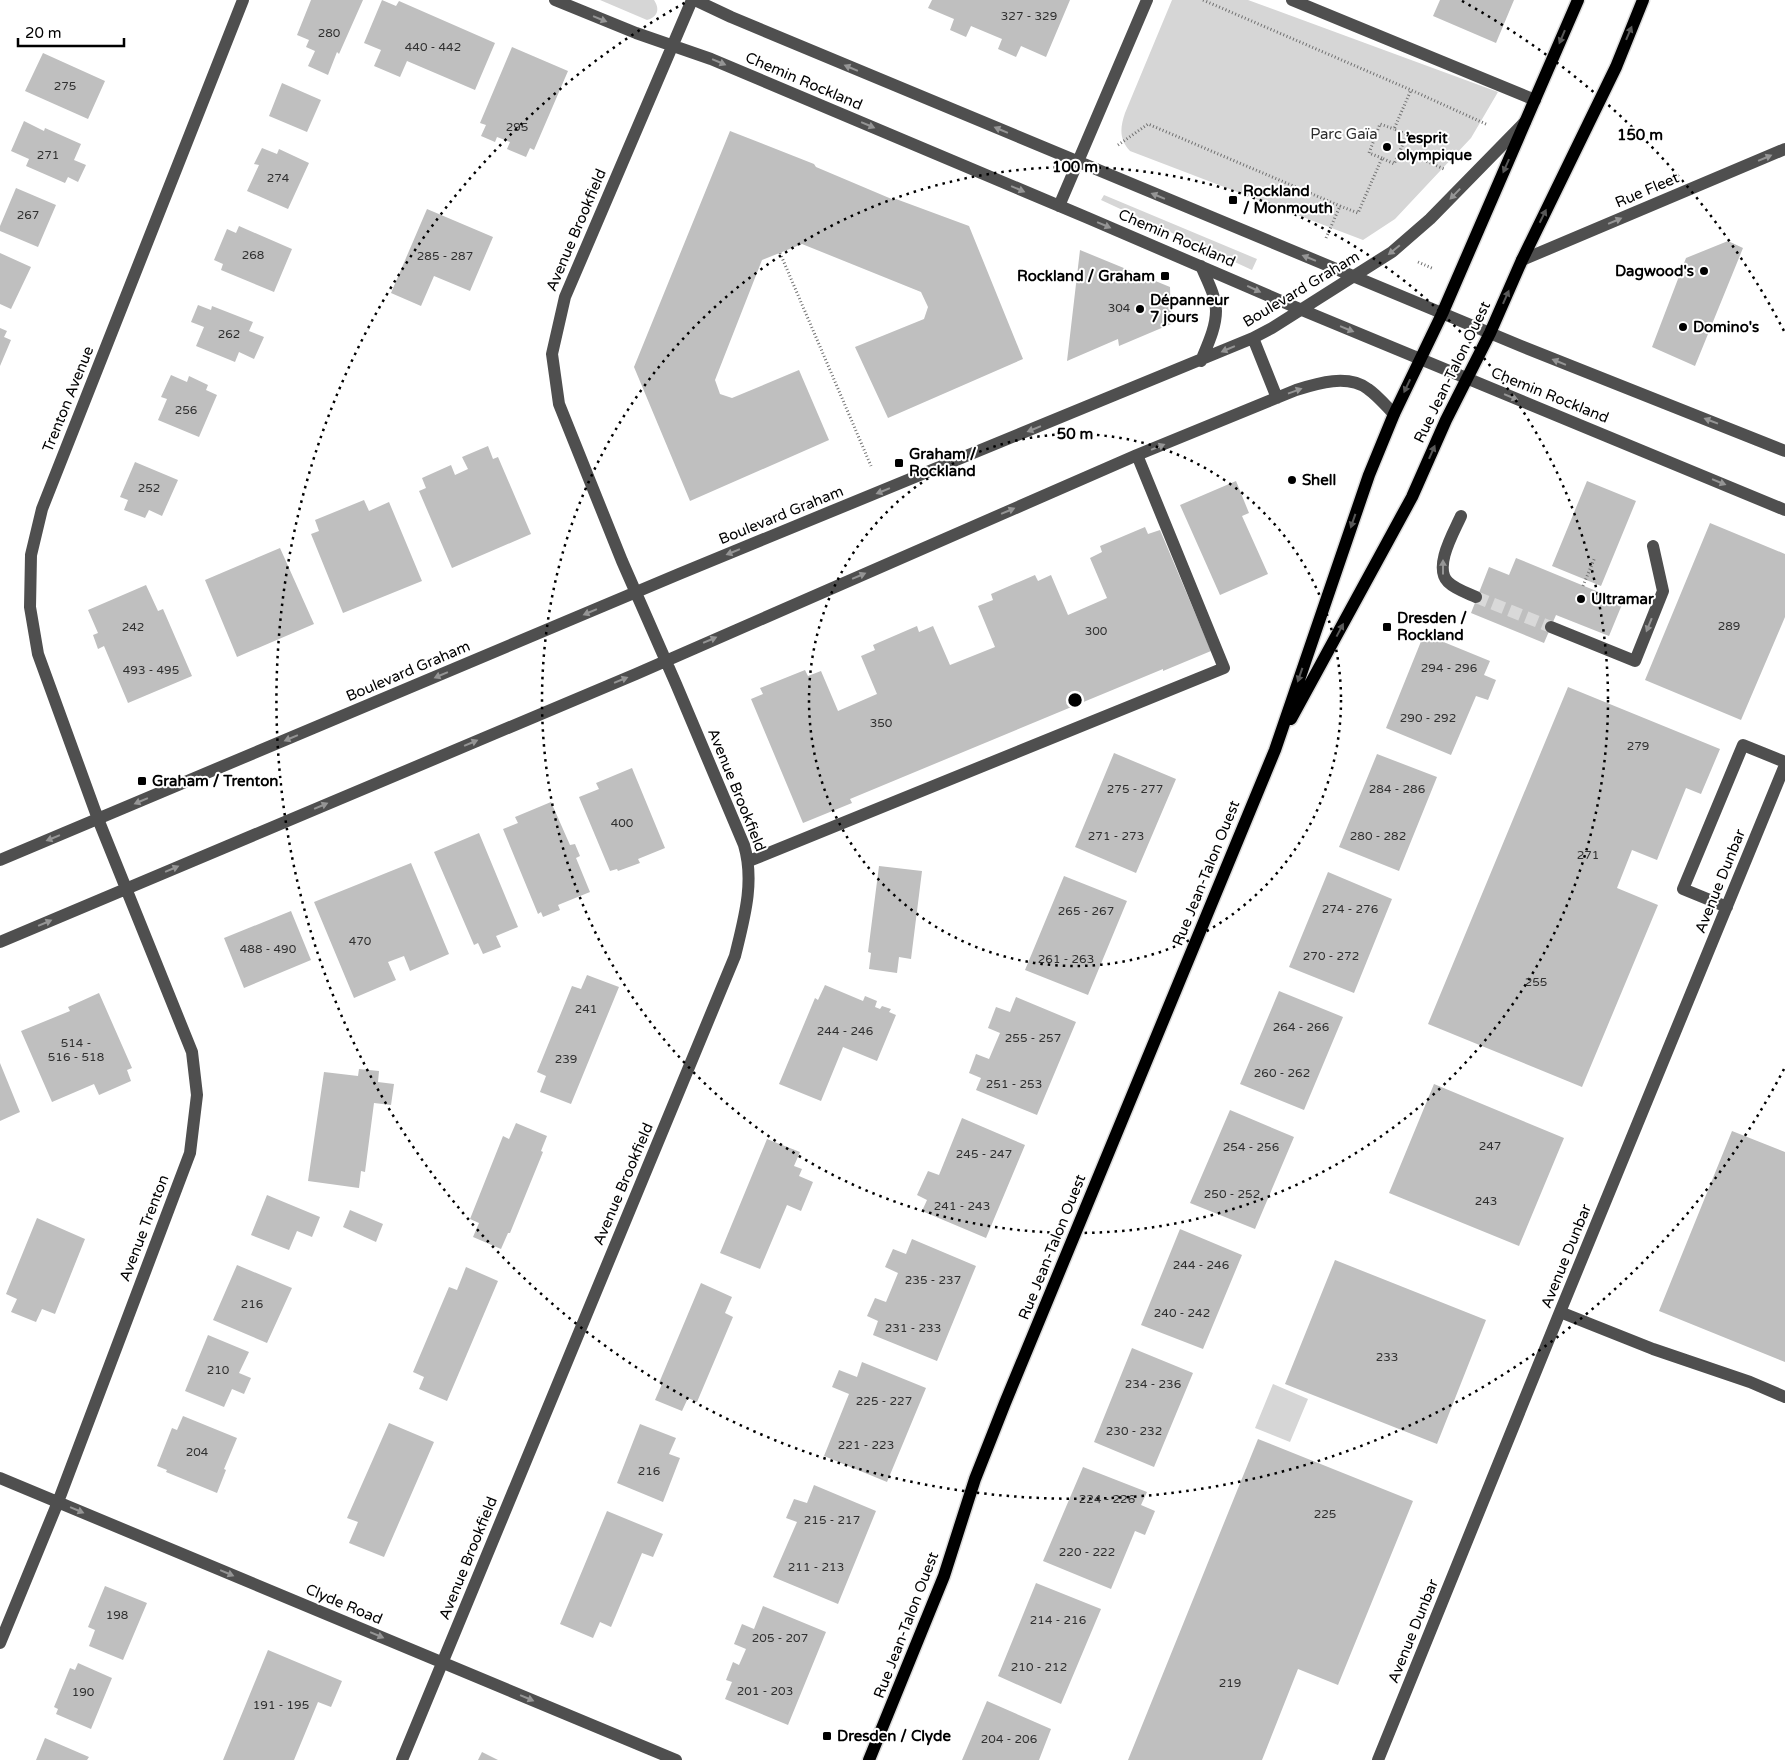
<svg xmlns="http://www.w3.org/2000/svg" width="1785" height="1760" viewBox="0 0 1785 1760" font-family="'Varela Round',sans-serif">
  <rect width="100%" height="100%" fill="#fff"/>
  <!-- green -->
  <path fill="#d6d6d6" d="M600,0H654C660,9 658,17 647,20Z
    M1172,0H1248L1498,92L1471,138L1395,219L1363,240L1130,151C1119,139 1120,128 1125,113Z
    M1104,195L1257,259L1252,270L1101,200Z
    M1273,1384L1308,1399L1290,1442L1255,1428Z"/>
  <!-- building -->
  <path fill="#bfbfbf" d="M311,0H363L339,54L337,52L328,75L308,66L315,51L306,47L309,40L297,35Z
    M382,0L396,6L399,1L495,43L475,90L407,61L400,77L374,66L381,50L364,43Z
    M932,0H1070L1046,57L1021,46L1016,57L998,49L1002,39L971,26L966,37L950,30L954,19L928,8Z
    M1440,0H1514L1496,43L1433,16Z
    M512,47L568,71L534,150L530,148L526,157L507,149L510,142L497,137L495,142L481,136L486,125L480,123Z
    M43,53L105,81L88,119L25,91Z
    M282,83L321,100L307,132L269,116Z
    M24,121L44,131L45,128L81,144L74,160L86,165L78,182L68,177L65,183L26,166L29,159L11,151Z
    M730,131L814,164L816,167L894,200L896,199L969,226L1023,359L888,418L855,347L924,319L928,307L921,292L802,244L762,260L715,380L720,394L732,398L799,370L829,440L690,501L634,367Z
    M262,148L277,154L279,149L309,163L288,209L247,191L259,165L254,164Z
    M16,188L56,205L38,247L0,231V226Z
    M427,209L493,237L470,291L434,276L421,306L391,293Z
    M239,226L292,249L274,292L221,270L223,264L214,260L227,229L236,233Z
    M1728,241L1743,248L1695,366L1652,347L1686,258Z
    M1080,250L1170,287L1171,324L1119,346L1118,339L1067,361Z
    M0,253L31,267L11,309L0,304Z
    M198,305L211,310L212,306L253,322L249,331L264,337L254,359L239,352L235,362L196,346L204,327L191,322Z
    M0,328L7,331L4,337L11,340L0,366Z
    M171,375L187,382L189,376L208,385L206,390L217,395L199,437L158,420L167,399L161,397Z
    M488,446L493,459L498,457L531,534L452,568L419,491L426,488L422,478L451,465L455,475L468,469L462,457Z
    M135,462L178,480L162,516L149,510L145,518L124,510L128,500L120,497Z
    M1236,481L1249,513L1242,516L1268,574L1220,595L1180,505Z
    M1587,481L1636,501L1601,586L1552,566Z
    M364,500L369,511L389,502L422,581L343,613L311,534L319,531L315,520Z
    M1710,523L1785,554V617L1741,720L1645,680Z
    M1145,527L1148,534L1160,530L1211,651L1163,671V669L850,799L852,803L803,823L751,699L763,694L760,688L805,670L808,676L821,671L838,711L877,694L861,656L875,650L873,645L917,626L919,632L933,626L950,665L995,647L978,606L993,600L991,594L1035,575L1038,581L1051,575L1068,615L1107,598L1090,558L1102,552L1100,546Z
    M280,548L314,624L237,657L205,580Z
    M1516,558L1623,602L1609,636L1556,615L1544,643L1471,613L1489,567L1509,575Z
    M146,585L158,611L163,609L192,676L128,703L104,646L98,649L93,635L98,633L88,610Z
    M1424,634L1490,661L1484,675L1496,680L1488,700L1476,696L1451,755L1386,728Z
    M1568,687L1720,749L1701,794L1686,788L1657,860L1632,850L1617,888L1658,905L1582,1087L1428,1024Z
    M1114,753L1176,779L1136,873L1075,847Z
    M1377,754L1437,777L1399,871L1339,847Z
    M632,768L665,848L638,859L640,863L618,871L617,869L610,871L579,797L599,789L596,783Z
    M551,802L570,845L575,844L580,856L576,858L590,892L558,905L560,910L543,917L541,912L538,914L503,829L518,823L515,817Z
    M479,833L518,927L496,936L501,947L483,954L478,943L474,945L434,852Z
    M411,863L449,954L410,971L404,956L388,962L396,980L354,998L314,902Z
    M879,866L922,871L911,959L899,957L897,973L869,969L871,953L868,952Z
    M1328,872L1392,899L1354,993L1289,967Z
    M1064,876L1127,901L1088,995L1025,970Z
    M291,911L311,960L244,988L224,938Z
    M587,975L619,987L571,1104L540,1092L546,1076L537,1072L572,986L581,989Z
    M825,985L863,1001L865,996L877,1001L875,1007L880,1009L882,1006L891,1009L889,1012L896,1015L877,1061L843,1047L821,1101L779,1084L815,998L818,1000Z
    M1279,991L1343,1017L1304,1110L1240,1084Z
    M99,993L132,1068L127,1070L131,1081L99,1095L94,1084L52,1102L21,1031L70,1011L68,1007Z
    M1016,997L1076,1022L1037,1115L976,1090L981,1078L969,1073L976,1054L989,1059L1000,1033L988,1028L996,1007L1010,1012Z
    M0,1063L20,1112L0,1121Z
    M359,1069L379,1071L378,1082L394,1084L391,1105L374,1103L365,1172L361,1171L359,1188L308,1181L324,1072L358,1076Z
    M1434,1084L1564,1138L1519,1246L1389,1193Z
    M1230,1110L1294,1137L1255,1229L1190,1203Z
    M962,1118L1025,1145L986,1238L922,1211L927,1200L917,1195L928,1171L939,1175Z
    M516,1123L547,1136L541,1151L543,1152L510,1233H508L501,1249L473,1237L479,1223L470,1219L503,1136L509,1139Z
    M1732,1131L1785,1152V1362L1659,1311Z
    M767,1139L800,1152L794,1166L802,1169L799,1176L813,1182L801,1211L787,1205L760,1269L720,1253Z
    M267,1195L320,1217L312,1237L297,1231L289,1250L251,1235Z
    M350,1210L383,1224L376,1242L343,1227Z
    M37,1218L85,1239L55,1314L42,1309L36,1322L11,1312L17,1299L6,1294Z
    M1180,1229L1242,1255L1203,1349L1141,1325Z
    M912,1239L976,1266L937,1361L873,1335L878,1321L867,1316L875,1298L886,1302L898,1273L885,1267L893,1249L906,1254Z
    M1335,1260L1486,1320L1437,1444L1285,1384Z
    M237,1265L292,1288L267,1343L213,1320Z
    M466,1267L498,1281L447,1401L419,1389L424,1377L413,1372L449,1287L457,1290Z
    M701,1283L732,1297L725,1313L733,1317L697,1402L688,1398L682,1411L655,1400L662,1384L659,1383Z
    M208,1335L249,1352L239,1373L251,1378L244,1394L232,1389L224,1407L185,1391Z
    M1132,1348L1193,1373L1154,1467L1094,1442Z
    M862,1362L926,1388L887,1482L824,1456L849,1394L832,1387L839,1370L857,1377Z
    M183,1416L237,1438L224,1469L226,1470L217,1493L166,1472L167,1470L157,1466L172,1428L177,1430Z
    M389,1423L434,1442L384,1557L349,1543L358,1522L347,1518Z
    M640,1424L676,1438L669,1454L680,1458L663,1502L617,1483Z
    M1258,1439L1413,1501L1338,1685L1298,1669L1262,1760H1128Z
    M1083,1467L1147,1492L1141,1505L1155,1511L1145,1535L1135,1531L1111,1589L1043,1561Z
    M814,1485L876,1511L838,1604L773,1577L797,1522L786,1518L794,1499L807,1503Z
    M607,1511L663,1534L653,1557L642,1553L611,1627L600,1622L593,1638L560,1624Z
    M1036,1583L1101,1609L1061,1704L998,1676Z
    M105,1586L147,1603L123,1660L89,1646L95,1630L88,1627Z
    M763,1606L826,1632L788,1725L725,1699L732,1682L726,1680L733,1662L739,1665L746,1649L734,1644L742,1624L754,1629Z
    M268,1650L342,1681L331,1707L318,1702L294,1760H223Z
    M78,1663L112,1678L91,1729L56,1714L58,1709L54,1707L70,1668L75,1670Z
    M987,1701L1051,1729L1039,1760H962Z
    M45,1738L89,1757L87,1760H36Z
    M482,1752L498,1760H478Z"/>
  <g fill="none" stroke-linecap="round" stroke-linejoin="round">
    <!-- minor-tunnel -->
    <path stroke="#d9d9d9" stroke-width="12" stroke-dasharray="12 6" stroke-linecap="butt" d="M1476,597L1551,627"/>
    <defs>
      <path id="major" d="M1291,719L1412,497L1446,420L1490,333L1522,260L1616,67L1643,0
        M869,1760L944,1576L975,1479L1005,1403L1275,750L1369,475L1394,414L1442,314L1578,0"/>
    </defs>
    <!-- major casing -->
    <use href="#major" stroke="#dbdbdb" stroke-width="15"/>
    <!-- path -->
    <path stroke="#717171" stroke-width="3" stroke-dasharray="1 2.5" stroke-linecap="butt" d="M1203,0L1411,90L1488,125
      M1118,145L1148,124L1340,206
      M1401,150L1444,169
      M1382,158L1369,153L1380,124L1394,129
      M1326,238L1340,206L1358,213L1382,158L1394,164L1407,135L1394,129L1411,90
      M780,253L871,466
      M1418,262L1434,269
      M1583,586L1595,557"/>
    <!-- minor -->
    <path stroke="#4f4f4f" stroke-width="12" d="M555,0L636,33L711,59L1088,218L1302,310L1785,510
      M695,0L731,17L1521,346L1785,451
      M1292,0L1535,100
      M1059,206L1147,0
      M1522,260L1785,149
      M1201,266C1207,280 1216,296 1216,311C1216,328 1207,346 1201,361
      M1253,338L1277,398
      M1461,516C1454,532 1433,567 1448,582C1455,589 1467,593 1476,597
      M1551,627L1635,661L1663,591L1653,546
      M0,860L679,574L1253,338L1272,328L1392,252L1430,219L1525,122
      M749,861L1224,668L1137,455
      M1727,907L1683,889L1743,745L1785,762
      M0,942L636,674L1137,455L1296,390C1318,383 1348,374 1368,389C1378,396 1386,406 1394,414
      M1560,1312L1653,1349L1750,1382L1785,1397
      M0,1478L676,1760
      M0,1643L58,1502L190,1153L197,1095L192,1052L98,819L38,654L30,607L31,555L42,509L243,0
      M402,1760L735,956C744,919 755,882 744,845L676,684L622,561L559,404L552,354L565,297L692,0
      M1378,1760L1560,1312L1785,765"/>
    <!-- major -->
    <use href="#major" stroke="#000" stroke-width="12"/>
  </g>
  <!-- one-way arrows -->
  <defs><path id="oneway-solid" d="M-6-.8H1V-3.2L6.5 0L1 3.2V.8H-6Z" transform="scale(1.25)"/></defs>
  <g fill="#959595">
    <use href="#oneway-solid" transform="translate(600 19) rotate(22)"/>
    <use href="#oneway-solid" transform="translate(719 62) rotate(23)"/>
    <use href="#oneway-solid" transform="translate(851 68) rotate(-157)"/>
    <use href="#oneway-solid" transform="translate(868 125) rotate(23)"/>
    <use href="#oneway-solid" transform="translate(1001 130) rotate(-157)"/>
    <use href="#oneway-solid" transform="translate(1765 158) rotate(-23)"/>
    <use href="#oneway-solid" transform="translate(1018 189) rotate(23)"/>
    <use href="#oneway-solid" transform="translate(1455 194) rotate(134)"/>
    <use href="#oneway-solid" transform="translate(1158 196) rotate(-158)"/>
    <use href="#oneway-solid" transform="translate(1615 221) rotate(-23)"/>
    <use href="#oneway-solid" transform="translate(1104 225) rotate(23)"/>
    <use href="#oneway-solid" transform="translate(1394 250) rotate(141)"/>
    <use href="#oneway-solid" transform="translate(1309 258) rotate(-158)"/>
    <use href="#oneway-solid" transform="translate(1254 289) rotate(25)"/>
    <use href="#oneway-solid" transform="translate(1347 329) rotate(22)"/>
    <use href="#oneway-solid" transform="translate(1228 349) rotate(157)"/>
    <use href="#oneway-solid" transform="translate(1559 362) rotate(-158)"/>
    <use href="#oneway-solid" transform="translate(1295 391) rotate(-20)"/>
    <use href="#oneway-solid" transform="translate(1511 397) rotate(22)"/>
    <use href="#oneway-solid" transform="translate(1711 421) rotate(-159)"/>
    <use href="#oneway-solid" transform="translate(1034 429) rotate(158)"/>
    <use href="#oneway-solid" transform="translate(1158 447) rotate(-22)"/>
    <use href="#oneway-solid" transform="translate(1719 482) rotate(22)"/>
    <use href="#oneway-solid" transform="translate(883 491) rotate(158)"/>
    <use href="#oneway-solid" transform="translate(1008 511) rotate(-23)"/>
    <use href="#oneway-solid" transform="translate(733 552) rotate(158)"/>
    <use href="#oneway-solid" transform="translate(1443 567) rotate(-90)"/>
    <use href="#oneway-solid" transform="translate(859 576) rotate(-23)"/>
    <use href="#oneway-solid" transform="translate(590 612) rotate(157)"/>
    <use href="#oneway-solid" transform="translate(1649 625) rotate(112)"/>
    <use href="#oneway-solid" transform="translate(710 640) rotate(-23)"/>
    <use href="#oneway-solid" transform="translate(441 675) rotate(157)"/>
    <use href="#oneway-solid" transform="translate(621 680) rotate(-22)"/>
    <use href="#oneway-solid" transform="translate(291 738) rotate(157)"/>
    <use href="#oneway-solid" transform="translate(471 743) rotate(-23)"/>
    <use href="#oneway-solid" transform="translate(141 801) rotate(157)"/>
    <use href="#oneway-solid" transform="translate(321 806) rotate(-23)"/>
    <use href="#oneway-solid" transform="translate(53 838) rotate(158)"/>
    <use href="#oneway-solid" transform="translate(172 869) rotate(-23)"/>
    <use href="#oneway-solid" transform="translate(45 923) rotate(-23)"/>
    <use href="#oneway-solid" transform="translate(77 1510) rotate(23)"/>
    <use href="#oneway-solid" transform="translate(227 1573) rotate(23)"/>
    <use href="#oneway-solid" transform="translate(377 1635) rotate(23)"/>
    <use href="#oneway-solid" transform="translate(527 1698) rotate(23)"/>
  </g>
  <g fill="#595959">
    <use href="#oneway-solid" transform="translate(1629 33) rotate(-67)"/>
    <use href="#oneway-solid" transform="translate(1562 37) rotate(113)"/>
    <use href="#oneway-solid" transform="translate(1506 166) rotate(114)"/>
    <use href="#oneway-solid" transform="translate(1543 216) rotate(-64)"/>
    <use href="#oneway-solid" transform="translate(1506 297) rotate(-66)"/>
    <use href="#oneway-solid" transform="translate(1407 386) rotate(115)"/>
    <use href="#oneway-solid" transform="translate(1432 452) rotate(-66)"/>
    <use href="#oneway-solid" transform="translate(1353 521) rotate(109)"/>
    <use href="#oneway-solid" transform="translate(1340 630) rotate(-62)"/>
    <use href="#oneway-solid" transform="translate(1300 675) rotate(109)"/>
  </g>
  <!-- distance rings -->
  <g fill="none" stroke="#000" stroke-width="2.5" stroke-dasharray="2.5 5">
    <circle cx="1075" cy="700" r="266"/>
    <circle cx="1075" cy="700" r="533"/>
    <path d="M1784 1069A799 799 0 1 1 688 1M1462 1A799 799 0 0 1 1784 331"/>
  </g>
  <!-- markers -->
  <g fill="#000" stroke="#fff" stroke-width="2">
    <circle cx="1387" cy="147" r="5"/>
    <rect x="1228" y="195" width="10" height="10" rx="2.5"/>
    <circle cx="1704" cy="271" r="5"/>
    <rect x="1160" y="271" width="10" height="10" rx="2.5"/>
    <circle cx="1140" cy="309" r="5"/>
    <circle cx="1683" cy="327" r="5"/>
    <rect x="894" y="458" width="10" height="10" rx="2.5"/>
    <circle cx="1292" cy="480" r="5"/>
    <circle cx="1581" cy="599" r="5"/>
    <rect x="1382" y="622" width="10" height="10" rx="2.5"/>
    <rect x="137" y="776" width="10" height="10" rx="2.5"/>
    <rect x="822" y="1731" width="10" height="10" rx="2.5"/>
  </g>
  <g text-anchor="middle" dominant-baseline="central" stroke-width="4" stroke-linejoin="round" paint-order="stroke">
    <!-- number labels -->
    <g font-size="12" fill="#303030">
      <text x="1029" y="16">327 - 329</text>
      <text x="329" y="33">280</text>
      <text x="433" y="47">440 - 442</text>
      <text x="65" y="86">275</text>
      <text x="517" y="127">295</text>
      <text x="48" y="155">271</text>
      <text x="278" y="178">274</text>
      <text x="28" y="215">267</text>
      <text x="253" y="255">268</text>
      <text x="445" y="256">285 - 287</text>
      <text x="1119" y="308">304</text>
      <text x="229" y="334">262</text>
      <text x="186" y="410">256</text>
      <text x="149" y="488">252</text>
      <text x="1729" y="626">289</text>
      <text x="133" y="627">242</text>
      <text x="1096" y="631">300</text>
      <text x="1449" y="668">294 - 296</text>
      <text x="151" y="670">493 - 495</text>
      <text x="1428" y="718">290 - 292</text>
      <text x="881" y="723">350</text>
      <text x="1638" y="746">279</text>
      <text x="1135" y="789">275 - 277</text>
      <text x="1397" y="789">284 - 286</text>
      <text x="622" y="823">400</text>
      <text x="1116" y="836">271 - 273</text>
      <text x="1378" y="836">280 - 282</text>
      <text x="1588" y="855">271</text>
      <text x="1350" y="909">274 - 276</text>
      <text x="1086" y="911">265 - 267</text>
      <text x="360" y="941">470</text>
      <text x="268" y="949">488 - 490</text>
      <text x="1331" y="956">270 - 272</text>
      <text x="1066" y="959">261 - 263</text>
      <text x="1536" y="982">255</text>
      <text x="586" y="1009">241</text>
      <text x="1301" y="1027">264 - 266</text>
      <text x="845" y="1031">244 - 246</text>
      <text x="1033" y="1038">255 - 257</text>
      <text x="76" y="1043">514 -<tspan x="76" dy="14">516 - 518</tspan></text>
      <text x="566" y="1059">239</text>
      <text x="1282" y="1073">260 - 262</text>
      <text x="1014" y="1084">251 - 253</text>
      <text x="1490" y="1146">247</text>
      <text x="1251" y="1147">254 - 256</text>
      <text x="984" y="1154">245 - 247</text>
      <text x="1232" y="1194">250 - 252</text>
      <text x="1486" y="1201">243</text>
      <text x="962" y="1206">241 - 243</text>
      <text x="1201" y="1265">244 - 246</text>
      <text x="933" y="1280">235 - 237</text>
      <text x="252" y="1304">216</text>
      <text x="1182" y="1313">240 - 242</text>
      <text x="913" y="1328">231 - 233</text>
      <text x="1387" y="1357">233</text>
      <text x="218" y="1370">210</text>
      <text x="1153" y="1384">234 - 236</text>
      <text x="884" y="1401">225 - 227</text>
      <text x="1134" y="1431">230 - 232</text>
      <text x="866" y="1445">221 - 223</text>
      <text x="197" y="1452">204</text>
      <text x="649" y="1471">216</text>
      <text x="1107" y="1499">224 - 226</text>
      <text x="1325" y="1514">225</text>
      <text x="832" y="1520">215 - 217</text>
      <text x="1087" y="1552">220 - 222</text>
      <text x="816" y="1567">211 - 213</text>
      <text x="117" y="1615">198</text>
      <text x="1058" y="1620">214 - 216</text>
      <text x="780" y="1638">205 - 207</text>
      <text x="1039" y="1667">210 - 212</text>
      <text x="1230" y="1683">219</text>
      <text x="765" y="1691">201 - 203</text>
      <text x="83" y="1692">190</text>
      <text x="281" y="1705">191 - 195</text>
      <text x="1009" y="1739">204 - 206</text>
    </g>
    <!-- street labels -->
    <g font-size="15" fill="#000" stroke="#fff">
      <text transform="translate(804 81) rotate(23)">Chemin Rockland</text>
      <text transform="translate(1647 190) rotate(-23)">Rue Fleet</text>
      <text transform="translate(576 230) rotate(-67)">Avenue Brookfield</text>
      <text transform="translate(1177 238) rotate(23)">Chemin Rockland</text>
      <text transform="translate(1301 289) rotate(-31)">Boulevard Graham</text>
      <text transform="translate(1452 372) rotate(-64)">Rue Jean-Talon Ouest</text>
      <text transform="translate(1550 395) rotate(22)">Chemin Rockland</text>
      <text transform="translate(68 399) rotate(-68)">Trenton Avenue</text>
      <text transform="translate(781 515) rotate(-22)">Boulevard Graham</text>
      <text transform="translate(408 671) rotate(-23)">Boulevard Graham</text>
      <text transform="translate(737 790) rotate(68)">Avenue Brookfield</text>
      <text transform="translate(1206 873) rotate(-68)">Rue Jean-Talon Ouest</text>
      <text transform="translate(1720 881) rotate(-68)">Avenue Dunbar</text>
      <text transform="translate(623 1184) rotate(-67)">Avenue Brookfield</text>
      <text transform="translate(144 1228) rotate(-69)">Avenue Trenton</text>
      <text transform="translate(1052 1247) rotate(-68)">Rue Jean-Talon Ouest</text>
      <text transform="translate(1566 1256) rotate(-68)">Avenue Dunbar</text>
      <text transform="translate(468 1558) rotate(-68)">Avenue Brookfield</text>
      <text transform="translate(344 1604) rotate(23)">Clyde Road</text>
      <text transform="translate(906 1625) rotate(-69)">Rue Jean-Talon Ouest</text>
      <text transform="translate(1413 1631) rotate(-68)">Avenue Dunbar</text>
    </g>
    <!-- park labels -->
    <g font-size="15" fill="#2d2d2d" stroke="#fff">
      <text x="1344" y="134">Parc Gaïa</text>
    </g>
    <!-- poi labels -->
    <g font-size="15" font-weight="bold" fill="#000" stroke="#fff" text-anchor="start">
      <text x="1397" y="138">L’esprit<tspan x="1397" dy="17">olympique</tspan></text>
      <text x="1243" y="191">Rockland<tspan x="1243" dy="17">/ Monmouth</tspan></text>
      <text x="1694" y="271" text-anchor="end">Dagwood's</text>
      <text x="1155" y="276" text-anchor="end">Rockland / Graham</text>
      <text x="1150" y="300">Dépanneur<tspan x="1150" dy="17">7 jours</tspan></text>
      <text x="1693" y="327">Domino's</text>
      <text x="909" y="454">Graham /<tspan x="909" dy="17">Rockland</tspan></text>
      <text x="1302" y="480">Shell</text>
      <text x="1591" y="599">Ultramar</text>
      <text x="1397" y="618">Dresden /<tspan x="1397" dy="17">Rockland</tspan></text>
      <text x="152" y="781">Graham / Trenton</text>
      <text x="837" y="1736">Dresden / Clyde</text>
    </g>
  </g>
  <circle cx="1075" cy="700" r="8" fill="#000" stroke="#fff" stroke-width="2.5"/>
  <g font-size="15" text-anchor="middle" font-weight="bold" fill="#000" stroke="#fff" stroke-width="4" stroke-linejoin="round" paint-order="stroke">
    <text x="1640" y="140">150 m</text>
    <text x="1075" y="172">100 m</text>
    <text x="1075" y="439">50 m</text>
  </g>
  <!-- scale -->
  <path d="M18 38v8h106v-8" fill="none" stroke="#000000" stroke-width="2.5"/>
  <text x="25" y="38" font-size="15" fill="#000000" stroke="#ffffff" stroke-width="4" paint-order="stroke">20 m</text>
</svg>
